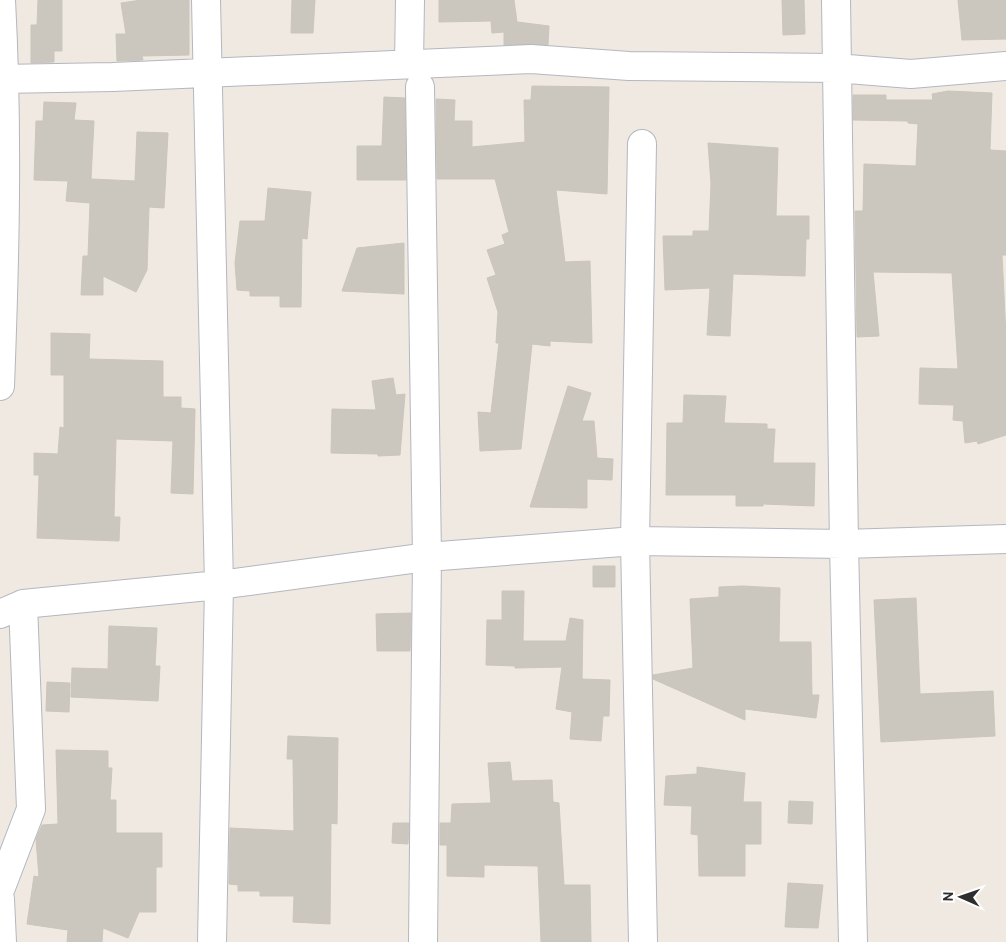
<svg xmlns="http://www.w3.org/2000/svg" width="1006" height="942" viewBox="0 0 1006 942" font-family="Overpass,sans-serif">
  <rect width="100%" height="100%" fill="#efe9e1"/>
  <!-- building -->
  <path fill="#cbc7bf" stroke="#cbc5ba" d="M38,0H62V51H54V62L31,63V25H37Z
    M141,0H189V55L142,56L143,60L117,61L116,34H126L121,3Z
    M292,0H315L313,33H291Z
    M439,0H514L517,22L549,26L548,45H504V32L492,33L491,21L439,22Z
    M782,0H804L805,34L783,35Z
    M958,0H1006V39L962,40Z
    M532,86L609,87L607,194L556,190L565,262L590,261L592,343L550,341V346L532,344L521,449L480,451L478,412L491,413L499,343H496L498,312L487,278L496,275L487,250L505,244L502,235L509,232L495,179H437L436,99L455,100L454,121H472V147L525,142L524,100H531Z
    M948,91L992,93L990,150L1006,151V255H1002L1006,336V435L978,444L977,441L965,443L963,421L953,420L954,405L919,404L920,368L958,369L952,273L873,272L879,336L857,337L855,211H863L864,164L916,166L918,124L908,123V121L853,120V95H886V100H933L932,94Z
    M384,97L405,98L406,180H357V146H382Z
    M44,102L76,103L74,120L94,121L91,179L135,181L137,132L168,133L164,208L149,207L147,270L136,292L103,276V295H81L83,256H88L90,203L66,201L68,181L34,180L36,121H43Z
    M708,143L778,148L776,216H809V239H806L805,276L733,274L730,336L707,335L710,288L665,290L663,236H693V231H709L711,184Z
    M268,188L311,192L307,239L302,238L301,307H280V296H250V291L237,290L235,263L240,221H265Z
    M404,243V294L342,291L357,248Z
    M51,333L90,334L89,359L163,361V397H181V408L195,409L193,494L171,493L173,441L116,439L114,517H120L119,541L37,538L39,475H34V453L58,454L60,427L64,428V375H51Z
    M393,378L396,395L405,394L400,455L378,456V454L331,453L332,409L376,410L372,381Z
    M568,386L591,393L582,421H594L597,458L613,459L612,480L587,479V508L530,507Z
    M684,395L726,396L724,423L767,424V429H775L773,463H815L814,506L763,504V506H736V495H666L667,423H683Z
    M593,566H615V587H593Z
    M743,586L780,588L779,642H811L812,695H819L816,718L745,709V720L653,679V675L693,668L690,599L719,597V587Z
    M502,591H524L523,641H566L570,618L583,620L582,679L610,680L609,716H603L601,741L570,739L572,712L556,709L562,667L515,668V666L486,665L487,620H502Z
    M916,598L920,694L993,691L995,736L881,742L874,600Z
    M411,613L410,651H377L376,614Z
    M109,626L157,628L155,666H160L158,701L71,697L72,668L108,669Z
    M47,682L70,683L69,712L46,711Z
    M288,736L338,738L337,824L331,823L330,924L293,922L294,896H260V891H238V885L229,884L230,828L294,831L293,759H287Z
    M56,750L108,751V768H112L110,800H116V833H162V867H156V912H139L128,938L103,928L102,942H67L68,930L27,924L34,876L39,877L36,839L42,825L58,824Z
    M510,762L512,781L552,780L553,802L559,803L564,885H590L591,942H541L538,866L484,865V877L447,876V845H440V823H451L452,804L491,803L488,763Z
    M697,767L745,773L743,802H761V844H745V876H699L698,835L691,834L692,806L664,805L666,776L697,774Z
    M789,801L813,802L812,824L788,823Z
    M393,823H409L408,844L392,843Z
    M788,883L823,885L818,928L785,927Z"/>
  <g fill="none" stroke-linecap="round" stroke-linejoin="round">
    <defs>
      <path id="minor" d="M206,0L219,585L212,942
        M836,0L844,544L853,942
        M409,64L410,0
        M0,79L113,77L531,59L629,66L835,68L911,74L1006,66
        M420,87L427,557L423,942
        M642,144L635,541L643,942
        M0,386C5,257 8,129 1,0
        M0,614L23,604L219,585L427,557L635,541L844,544L1006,539
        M0,890L31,809L23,604
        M0,899L2,942"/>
    </defs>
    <!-- minor casing -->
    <use href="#minor" stroke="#b4b7c1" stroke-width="30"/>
    <!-- minor -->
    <use href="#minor" stroke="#fff" stroke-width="28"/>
  </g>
  <!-- north arrow -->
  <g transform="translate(961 897) rotate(272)" stroke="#ffffff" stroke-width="4" paint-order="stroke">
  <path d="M0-4L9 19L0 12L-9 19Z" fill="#2e2e2e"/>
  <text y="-8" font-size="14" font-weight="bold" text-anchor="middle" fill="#2e2e2e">N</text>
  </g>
</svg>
